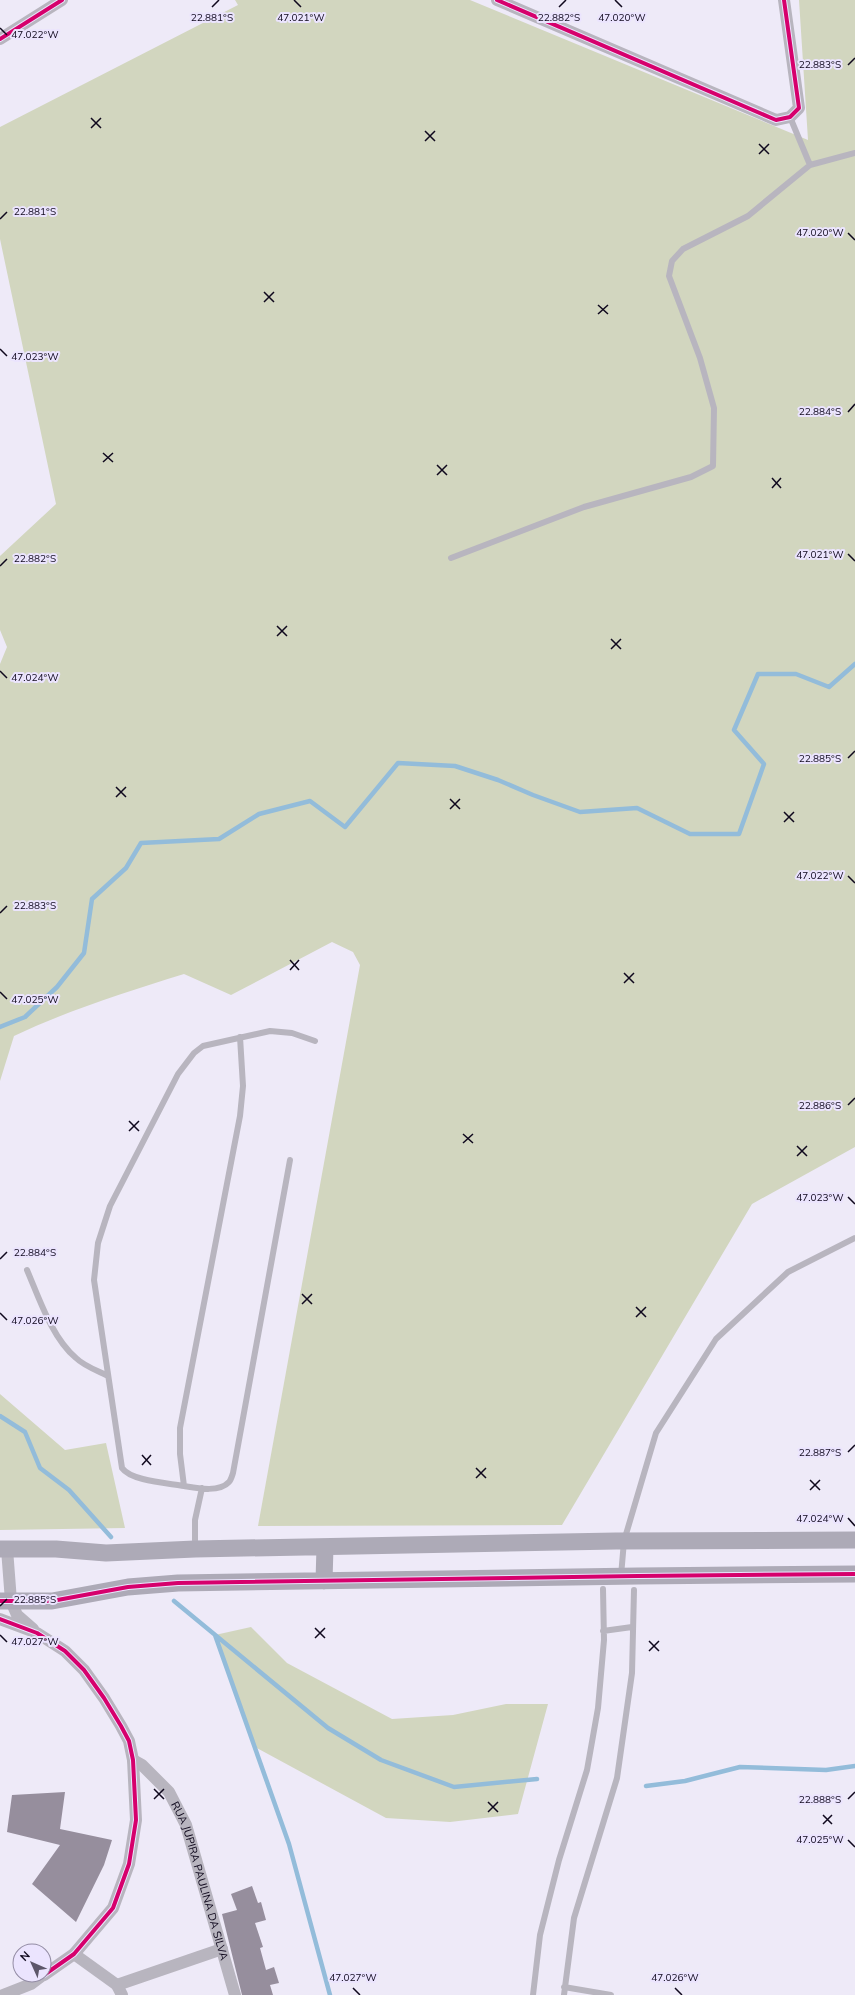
<svg xmlns="http://www.w3.org/2000/svg" width="855" height="1995" viewBox="0 0 855 1995" font-family="Mulish,sans-serif">
  <rect width="100%" height="100%" fill="#eeeaf8"/>
  <!-- green -->
  <path fill="#d2d6bf" d="M235,0H470L808,140L799,0H855V1147L752,1204L562,1525L258,1526L360,965L353,952L332,942L231,995L184,974C126,992 69,1010 14,1036L0,1081V664L7,647L0,630V556L56,504L0,239V127L238,5Z
    M0,1394L65,1450L106,1443L125,1528L0,1530Z
    M251,1627L287,1663L392,1719L453,1715L506,1704H548L518,1814L450,1822L386,1818L255,1747L215,1635Z"/>
  <g fill="none" stroke-linecap="round" stroke-linejoin="round">
    <!-- stream -->
    <path stroke="#93bcda" stroke-width="4.5" d="M0,1027L25,1017L57,987L84,953L92,899L126,868L141,843L219,839L259,814L310,801L345,827L398,763L455,766L498,780L533,795L580,812L637,808L690,834H739L764,764L734,730L758,674H796L829,687L855,664
      M0,1416L25,1432L40,1468L69,1490L111,1537
      M174,1601L328,1728L381,1760L454,1787L537,1779
      M215,1635L289,1844L330,1995
      M646,1786L685,1781L740,1767L826,1770L855,1766"/>
  </g>
  <!-- building -->
  <path fill="#968e9d" d="M65,1792L60,1829L112,1840L104,1865L76,1922L32,1884L60,1845L7,1832L12,1795Z
    M252,1886L258,1903L261,1902L266,1920L255,1923L263,1947L260,1948L266,1970L274,1967L279,1983L270,1985L273,1995H242L222,1914L237,1910L231,1894Z"/>
  <g fill="none" stroke-linecap="round" stroke-linejoin="round">
    <!-- lane -->
    <path stroke="#b8b5bf" stroke-width="6" d="M790,117L810,165
      M451,558L584,507L691,477L713,466L714,408L700,358L669,276L672,261L683,249L748,216L810,165L855,153
      M240,1037L243,1086L240,1116L180,1428V1454L184,1486C196,1488 219,1493 229,1482C231,1480 232,1476 233,1473L290,1160
      M27,1270C39,1298 52,1338 76,1358C84,1366 98,1371 108,1376
      M184,1486C168,1483 131,1481 122,1468L94,1280L98,1243L110,1206L178,1074L194,1053L203,1046L270,1031L292,1033L315,1041
      M195,1548V1520L202,1488
      M621,1576L624,1541L656,1433L716,1339L788,1272L855,1238
      M603,1631L632,1627
      M564,1987L611,1995
      M533,1995L540,1935L559,1860L587,1770L598,1708L604,1640L603,1589
      M564,1995L574,1918L617,1778L632,1673L634,1590"/>
    <!-- street -->
    <g stroke="#b8b5bf" stroke-width="12">
      <path d="M497,0L776,120L790,117L799,108L784,0"/>
      <path d="M0,39L62,0"/>
      <path d="M7,1549L11,1601L17,1615L33,1629"/>
      <path d="M0,1619L37,1633L65,1651L84,1670L104,1698L121,1726L129,1741L133,1760L136,1820L129,1864L113,1908L74,1954L44,1975"/>
      <path id="s1" d="M133,1760L142,1765L169,1792L186,1825L235,1995"/>
      <path d="M74,1954L117,1985L122,1995"/>
      <path d="M117,1985L222,1949"/>
      <path d="M3,1995L31,1984L43,1975"/>
    </g>
    <!-- secondary -->
    <path stroke="#adaab7" stroke-width="17" d="M0,1549H56L106,1553L195,1549L616,1541L855,1540
      M324,1581L325,1547
      M0,1601H52L128,1587L178,1583L638,1576L855,1574"/>
    <defs>
      <path id="cycleway" d="M497,0L776,120L790,117L799,108L784,0
        M0,39L62,0
        M0,1601H52L128,1587L178,1583L638,1576L855,1574
        M0,1619L37,1633L65,1651L84,1670L104,1698L121,1726L129,1741L133,1760L136,1820L129,1864L113,1908L74,1954L44,1975"/>
    </defs>
    <!-- cycleway casing -->
    <use href="#cycleway" stroke="#ebe4fe" stroke-width="6"/>
    <!-- cycleway -->
    <use href="#cycleway" stroke="#d6006c" stroke-width="4"/>
  </g>
  <!-- ticks -->
  <path fill="none" stroke="#0f081d" stroke-width="1.5" d="M294,0L301,7M615,0L622,7M212,7L219,0M559,7L566,0M0,28L7,35M848,65L855,58M91,118L101,128M91,128L101,118M425,131L435,141M425,141L435,131M759,144L769,154M759,154L769,144M0,219L7,212M848,233L855,240M264,292L274,302M264,302L274,292M598,305L608,314M598,314L608,305M0,349L7,356M848,412L855,404M103,453L113,462M103,462L113,453M437,465L447,475M437,475L447,465M772,478L781,488M772,488L781,478M848,554L855,561M0,566L7,559M277,626L287,636M277,636L287,626M611,639L621,649M611,649L621,639M0,671L7,678M848,758L855,751M116,787L126,797M116,797L126,787M450,799L460,809M450,809L460,799M784,812L794,822M784,822L794,812M848,876L855,883M0,913L7,906M290,960L299,970M290,970L299,960M624,973L634,983M624,983L634,973M0,992L7,999M848,1105L855,1098M129,1121L139,1131M129,1131L139,1121M463,1134L473,1143M463,1143L473,1134M797,1146L807,1156M797,1156L807,1146M848,1197L855,1204M0,1259L7,1252M302,1294L312,1304M302,1304L312,1294M636,1307L646,1317M0,1313L7,1320M636,1317L646,1307M848,1452L855,1445M142,1455L151,1465M142,1465L151,1455M476,1468L486,1478M476,1478L486,1468M810,1480L820,1490M810,1490L820,1480M848,1518L855,1526M0,1606L7,1599M315,1628L325,1638M0,1635L7,1642M315,1638L325,1628M649,1641L659,1651M649,1651L659,1641M154,1789L164,1799M154,1799L164,1789M848,1799L855,1792M488,1802L498,1812M488,1812L498,1802M823,1815L832,1824M823,1824L832,1815M848,1840L855,1847M353,1988L360,1995M675,1988L682,1995"/>
  <g text-anchor="middle" dominant-baseline="central" stroke-width="4" stroke-linejoin="round" paint-order="stroke">
    <!-- street labels -->
    <g font-size="11" fill="#0f081d" stroke="#ebe4fe">
      <text stroke="none"><textPath href="#s1" startOffset="143">RUA JUPIRA PAULINA DA SILVA</textPath></text>
    </g>
  </g>
  <g font-size="10" text-anchor="middle" fill="#0f081d" stroke="#ebe4fe" stroke-width="4" stroke-linejoin="round" paint-order="stroke">
    <text x="212" y="21">22.881°S</text>
    <text x="301" y="21">47.021°W</text>
    <text x="559" y="21">22.882°S</text>
    <text x="622" y="21">47.020°W</text>
    <text x="35" y="38">47.022°W</text>
    <text x="820" y="68">22.883°S</text>
    <text x="35" y="215">22.881°S</text>
    <text x="820" y="236">47.020°W</text>
    <text x="35" y="360">47.023°W</text>
    <text x="820" y="415">22.884°S</text>
    <text x="820" y="558">47.021°W</text>
    <text x="35" y="562">22.882°S</text>
    <text x="35" y="681">47.024°W</text>
    <text x="820" y="762">22.885°S</text>
    <text x="820" y="879">47.022°W</text>
    <text x="35" y="909">22.883°S</text>
    <text x="35" y="1003">47.025°W</text>
    <text x="820" y="1109">22.886°S</text>
    <text x="820" y="1201">47.023°W</text>
    <text x="35" y="1256">22.884°S</text>
    <text x="35" y="1324">47.026°W</text>
    <text x="820" y="1456">22.887°S</text>
    <text x="820" y="1522">47.024°W</text>
    <text x="35" y="1603">22.885°S</text>
    <text x="35" y="1645">47.027°W</text>
    <text x="820" y="1803">22.888°S</text>
    <text x="820" y="1843">47.025°W</text>
    <text x="353" y="1981">47.027°W</text>
    <text x="675" y="1981">47.026°W</text>
  </g>
  <!-- north arrow -->
  <g transform="translate(32 1963) rotate(315)"><circle r="19" fill="#ebe4fe" stroke="#938ca4"/>
  <path d="M0-3L7 15L0 10L-7 15Z" fill="#5d576a"/>
  <text y="-6" font-size="11" font-weight="bold" text-anchor="middle" fill="#0f081d">N</text>
  </g>
</svg>
